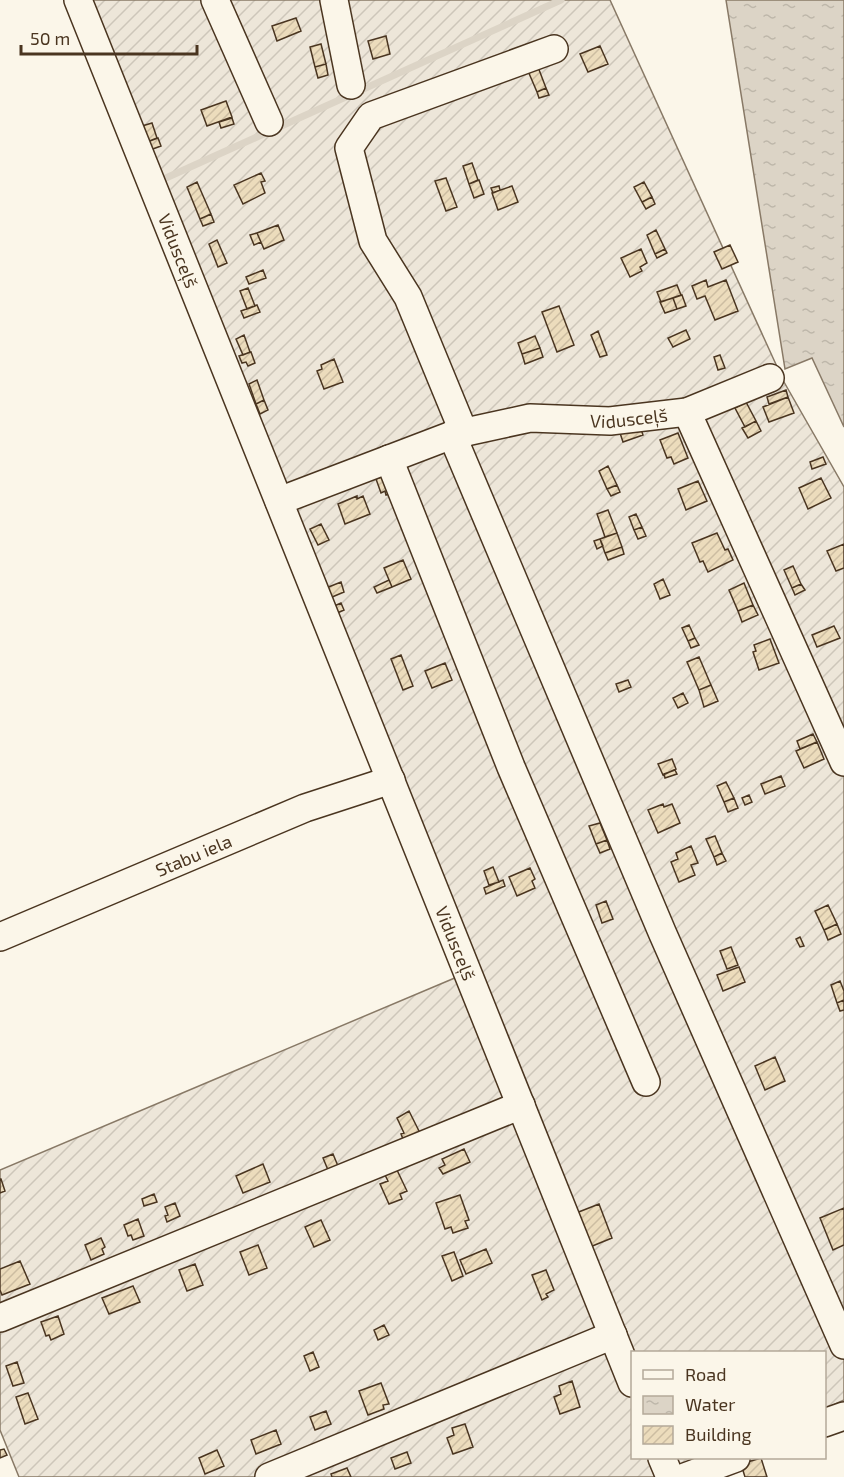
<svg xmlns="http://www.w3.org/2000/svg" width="844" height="1477" viewBox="0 0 844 1477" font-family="'Exo 2',sans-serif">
  <defs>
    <pattern id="garden-furrows" width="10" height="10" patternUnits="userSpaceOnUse" patternTransform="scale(1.5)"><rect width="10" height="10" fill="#ede6d9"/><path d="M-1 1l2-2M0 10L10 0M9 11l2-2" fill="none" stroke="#cdc6ba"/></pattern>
    <pattern id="water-ripples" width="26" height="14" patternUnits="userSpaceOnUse" patternTransform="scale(1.5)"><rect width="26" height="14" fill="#dcd4c6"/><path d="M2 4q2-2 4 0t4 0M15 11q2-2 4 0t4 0" fill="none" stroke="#beb7aa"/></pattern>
    <pattern id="building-hatch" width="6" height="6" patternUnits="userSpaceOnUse" patternTransform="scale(1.5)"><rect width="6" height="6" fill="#ecdcbc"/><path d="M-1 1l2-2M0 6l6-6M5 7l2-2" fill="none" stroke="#ccbda1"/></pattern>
  </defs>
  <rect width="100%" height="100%" fill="#fbf6e9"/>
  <!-- garden -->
  <path fill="url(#garden-furrows)" stroke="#887966" stroke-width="1.5" d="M92,0H610L784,382L844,487V1400L825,1409L824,1352H632V1458H707L660,1477H19L0,1430V1170L476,969Z"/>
  <!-- water -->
  <path fill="url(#water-ripples)" stroke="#887966" stroke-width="1.5" d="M726,0H844V427L812,358L785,369Z"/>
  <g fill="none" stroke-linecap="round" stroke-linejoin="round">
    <!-- stream -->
    <path stroke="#dcd4c6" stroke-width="7" d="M157,182L561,0"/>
  </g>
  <!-- building -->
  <path fill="url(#building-hatch)" stroke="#4a3520" stroke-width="1.5" d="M296,18L301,31L277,41L272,26Z
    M386,36L390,54L373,59L368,41Z
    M321,44L326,64L315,67L310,47Z
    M600,46L608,64L588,72L580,54Z
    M326,64L328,75L318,78L315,67Z
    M538,67L546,88L537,92L528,71Z
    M546,88L549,95L539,98L537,92Z
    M226,101L232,117L207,126L201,110Z
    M232,118L234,124L221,128L219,122Z
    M152,123L157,138L147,142L142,126Z
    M158,138L161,146L150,150L147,142Z
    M472,163L478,180L469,184L463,166Z
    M261,173L265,181L261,182L265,193L243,204L234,185Z
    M446,178L457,207L446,211L435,181Z
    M479,180L484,194L474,198L469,184Z
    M197,182L211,214L200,219L187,187Z
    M644,182L652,197L642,202L634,187Z
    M499,186L500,190L493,193L491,188Z
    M512,186L518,202L498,210L492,193Z
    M652,197L655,204L646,209L642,202Z
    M211,214L214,222L203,226L200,219Z
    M278,225L284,240L264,249L257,233Z
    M656,230L665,249L655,254L647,235Z
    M257,233L261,242L254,245L250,235Z
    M217,240L227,263L218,267L209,244Z
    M730,245L738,262L722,269L714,252Z
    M641,249L647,263L640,267L642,271L630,277L621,258Z
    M665,249L667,253L657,258L655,254Z
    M263,270L266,278L249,284L246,277Z
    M706,280L708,287L726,280L738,311L715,320L705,296L697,299L692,286Z
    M677,285L681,295L661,302L657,292Z
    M248,288L255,306L247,309L240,291Z
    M682,295L686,306L677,309L673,298Z
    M673,298L677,309L665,313L660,302Z
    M257,305L260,312L244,318L241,311Z
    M559,306L574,345L557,352L542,312Z
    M686,330L690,339L673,347L668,338Z
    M598,331L607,355L600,357L591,335Z
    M244,335L250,352L243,355L236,339Z
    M535,336L540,348L522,354L518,343Z
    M540,348L543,357L525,364L522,354Z
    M251,352L255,363L248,366L246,362L242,363L239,356Z
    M720,355L725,368L718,370L714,357Z
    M334,359L343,382L324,389L317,371L322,369L321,365Z
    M257,380L264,400L256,404L249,384Z
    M786,390L788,397L769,404L767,397Z
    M788,397L794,413L769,422L763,407Z
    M264,400L268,410L260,414L256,404Z
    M746,402L756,421L745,427L735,408Z
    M756,421L761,431L748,438L742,428Z
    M640,426L643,435L623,442L620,433Z
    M678,433L688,458L674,464L671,457L667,458L660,440Z
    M823,457L826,464L812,469L810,462Z
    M608,466L617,485L607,489L599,471Z
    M384,476L390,494L386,495L385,491L381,493L376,479Z
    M821,478L831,498L808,509L799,488Z
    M698,481L707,501L686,510L678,489Z
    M617,485L620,492L611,496L607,489Z
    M357,496V499L363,496L370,514L345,524L338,504Z
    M608,510L617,533L605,537L597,514Z
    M636,514L642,527L634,530L629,517Z
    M321,524L329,540L318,545L310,529Z
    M642,527L646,536L638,539L634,530Z
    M617,533L622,547L605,553L600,539Z
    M717,533L725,550L728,549L733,560L708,572L703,561L700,562L692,543Z
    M600,539L603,546L597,549L594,541Z
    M844,544V568L836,571L827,551Z
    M622,547L624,554L608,560L605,553Z
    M403,560L411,579L392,587L384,568Z
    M793,566L801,584L792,588L784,570Z
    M663,579L670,595L660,599L654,584Z
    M389,580L392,587L377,593L374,587Z
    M341,582L344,592L325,600L321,590Z
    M744,583L753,605L738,611L729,590Z
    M801,584L805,590L795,595L792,588Z
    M341,603L344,610L335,614L332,607Z
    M753,605L758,615L742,622L738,611Z
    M689,625L695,638L688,641L682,628Z
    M834,626L840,638L817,647L812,635Z
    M695,638L699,645L691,648L688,641Z
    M770,639L779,663L759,670L753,652L756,651L754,645Z
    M401,655L413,686L403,690L391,659Z
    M699,657L711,685L699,690L687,662Z
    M445,663L452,680L432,688L425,671Z
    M628,680L631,687L619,692L616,684Z
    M711,685L718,701L704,707L699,690Z
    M683,693L688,703L678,708L673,698Z
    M813,734L817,742L800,749L797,741Z
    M817,742L824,759L804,768L796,751Z
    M672,759L676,769L663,775L658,764Z
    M675,770L677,774L665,778L664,774Z
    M781,776L785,786L765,794L761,784Z
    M726,782L734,798L724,802L717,786Z
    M749,795L752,802L745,805L742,798Z
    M734,798L738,808L728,812L724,802Z
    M663,804L664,807L672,804L680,823L658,833L648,810Z
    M600,823L607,840L596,844L589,826Z
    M715,836L722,853L714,857L706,839Z
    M607,840L610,849L600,853L596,844Z
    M691,846L698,863L691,865L695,875L679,882L671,862L678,859L676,853Z
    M722,853L726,861L717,865L714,857Z
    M493,867L499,882L489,885L484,871Z
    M530,868L535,879L532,881L535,888L517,896L509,877Z
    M503,880L505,886L486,894L484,888Z
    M606,901L613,919L602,923L596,905Z
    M828,905L837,924L824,930L815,911Z
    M837,924L841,934L828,940L824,930Z
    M800,937L804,946L800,947L796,939Z
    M731,947L738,965L727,969L720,951Z
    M739,967L745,982L723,991L717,975Z
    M840,981L844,991V1000L837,1003L831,985Z
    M844,1000V1010L840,1011L837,1003Z
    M775,1057L785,1081L765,1090L755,1066Z
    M409,1111L420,1133L403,1139L401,1134L404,1133L397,1118Z
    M464,1149L470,1162L443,1174L439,1168L445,1165L442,1159Z
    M333,1154L338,1166L328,1170L323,1158Z
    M263,1164L270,1182L243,1193L236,1176Z
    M396,1168L407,1191L400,1194L402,1199L389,1204L380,1184L388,1181L384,1173Z
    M1,1179L5,1191L0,1193V1179Z
    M154,1194L157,1202L144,1206L142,1199Z
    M460,1195L469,1220L465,1221L468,1228L453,1233L451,1227L445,1229L436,1203Z
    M175,1203L180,1216L167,1222L165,1216L168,1215L165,1207Z
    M599,1204L612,1238L585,1249L571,1215Z
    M844,1208V1245L833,1250L820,1218Z
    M138,1219L144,1236L133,1240L131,1235L128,1236L124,1225Z
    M321,1220L330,1240L314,1247L305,1227Z
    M101,1238L105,1247L102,1249L104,1254L91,1260L85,1245Z
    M258,1245L267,1268L249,1275L240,1252Z
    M486,1249L492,1263L466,1274L460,1260Z
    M454,1252L463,1276L452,1281L442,1256Z
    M20,1261L30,1284L2,1295L0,1290V1269Z
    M195,1264L203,1285L187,1291L179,1270Z
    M546,1270L554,1290L546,1294L548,1297L542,1300L532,1275Z
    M133,1286L140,1302L109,1314L102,1298Z
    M58,1316L64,1334L51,1340L49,1335L46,1336L41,1322Z
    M384,1325L389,1335L378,1340L374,1330Z
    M313,1352L319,1367L310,1371L304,1356Z
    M17,1362L24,1383L13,1386L6,1366Z
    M572,1381L580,1407L560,1414L554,1397L561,1394L559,1386Z
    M381,1383L389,1404L383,1405L384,1409L368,1415L359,1391Z
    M28,1393L38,1419L25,1424L16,1397Z
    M326,1411L331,1424L315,1430L310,1417Z
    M465,1424L473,1447L453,1454L447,1438L454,1435L452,1428Z
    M276,1430L281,1444L256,1454L251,1440Z
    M4,1449L7,1455L0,1458V1450Z
    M217,1450L224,1466L205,1474L199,1458Z
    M407,1452L411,1463L395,1469L391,1458Z
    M761,1458L767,1477H745L741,1464Z
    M347,1468L351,1477H332L331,1474Z"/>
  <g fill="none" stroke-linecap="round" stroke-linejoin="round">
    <defs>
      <g id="minor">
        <path id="s1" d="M78,0L632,1383"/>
        <path d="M215,0L269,122"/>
        <path d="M334,0L351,85"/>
        <path d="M687,412L844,762"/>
        <path d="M464,433L408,297L373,241L349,148L371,116L554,49"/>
        <path d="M452,435L662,932L844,1345"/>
        <path d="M389,459L511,767L646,1082"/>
        <path id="s2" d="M279,501L452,435L530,418L610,421L687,412L770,378"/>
        <path id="s3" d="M0,937L305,808L391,780"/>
        <path d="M0,1318L521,1105"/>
        <path d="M824,1423L844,1416"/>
        <path d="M662,1458L670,1477"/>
        <path d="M269,1477L613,1335"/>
        <path d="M685,1477L736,1458"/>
      </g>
    </defs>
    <!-- minor casing -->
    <use href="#minor" stroke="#4a3520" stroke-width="30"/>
    <!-- minor -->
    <use href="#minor" stroke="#fbf6e9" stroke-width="27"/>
  </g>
  <g text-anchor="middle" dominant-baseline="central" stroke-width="4.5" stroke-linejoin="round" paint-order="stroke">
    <!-- street labels -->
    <g font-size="18" fill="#4a3520" stroke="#fbf6e9">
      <text stroke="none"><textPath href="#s1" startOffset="270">Vidusceļš</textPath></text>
      <text stroke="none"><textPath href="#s2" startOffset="364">Vidusceļš</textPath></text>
      <text stroke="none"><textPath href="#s3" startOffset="210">Stabu iela</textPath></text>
      <text stroke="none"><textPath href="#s1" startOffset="1016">Vidusceļš</textPath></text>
    </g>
  </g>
  <!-- legend -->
  <rect x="631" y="1351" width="195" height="108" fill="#fbf6e9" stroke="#b4a999" stroke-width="1.5"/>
  <rect x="643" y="1370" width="30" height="9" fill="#fbf6e9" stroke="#b4a999" stroke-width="1.5"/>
  <text x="685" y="1381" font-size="18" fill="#4a3520">Road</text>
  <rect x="643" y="1396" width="30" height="18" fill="url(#water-ripples)" stroke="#b4a999" stroke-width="1.5"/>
  <text x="685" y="1411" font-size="18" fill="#4a3520">Water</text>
  <rect x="643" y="1426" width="30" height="18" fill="url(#building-hatch)" stroke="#b4a999" stroke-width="1.5"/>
  <text x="685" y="1441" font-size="18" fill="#4a3520">Building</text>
  <!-- scale -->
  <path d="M21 45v9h176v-9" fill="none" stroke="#4a3520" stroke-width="3"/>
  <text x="30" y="45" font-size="18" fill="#4a3520" stroke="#fbf6e9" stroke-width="4.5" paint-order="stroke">50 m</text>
</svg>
